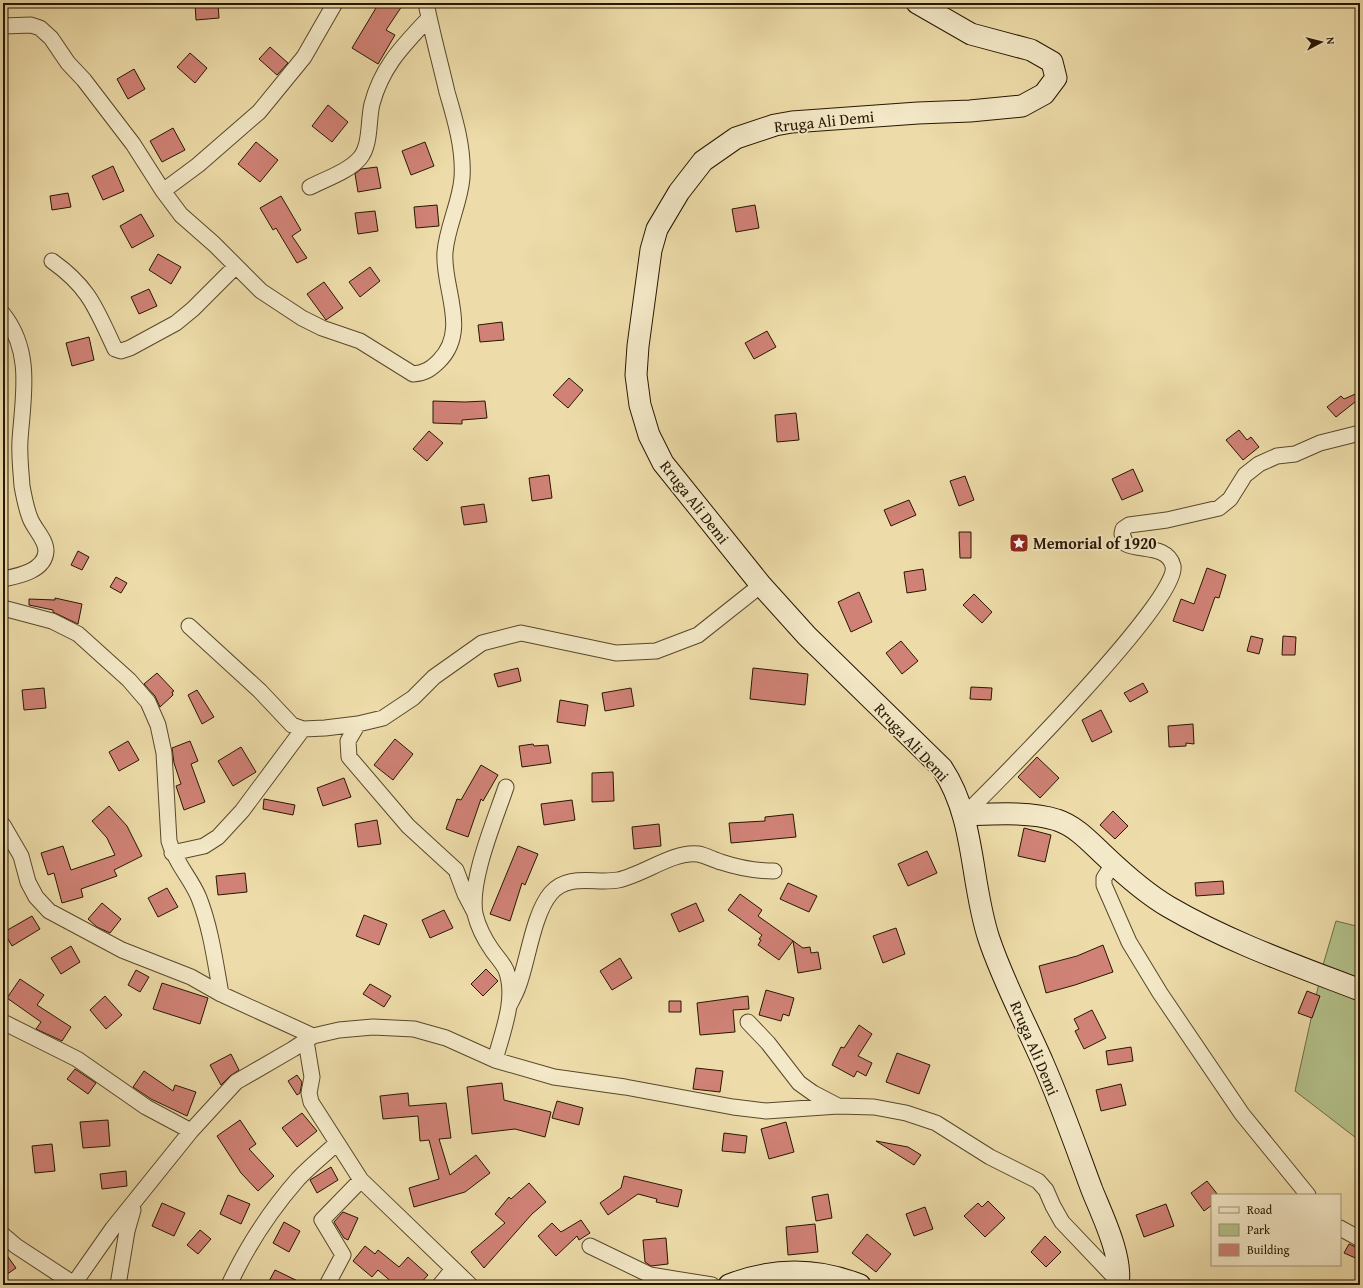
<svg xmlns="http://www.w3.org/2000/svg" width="1363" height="1288" viewBox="0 0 1363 1288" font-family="'Gentium Book Plus',serif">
  <rect width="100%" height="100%" fill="#eddca9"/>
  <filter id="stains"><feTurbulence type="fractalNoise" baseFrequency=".005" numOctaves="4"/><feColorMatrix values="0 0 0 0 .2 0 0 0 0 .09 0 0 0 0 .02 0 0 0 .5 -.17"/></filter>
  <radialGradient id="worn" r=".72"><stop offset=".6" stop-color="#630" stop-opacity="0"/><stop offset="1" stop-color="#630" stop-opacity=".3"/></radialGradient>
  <!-- green -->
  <path fill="#b4c28b" stroke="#6e6c46" d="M1336,921L1360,927V1141L1295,1091L1323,965Z"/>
  <!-- building -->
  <path fill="#d08276" stroke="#271700" d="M195,3H218L219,18L196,20Z
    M379,3H404L386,30L395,35L378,64L352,48Z
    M270,47L288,63L277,75L259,59Z
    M190,53L207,68L195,83L177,67Z
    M134,69L145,89L128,99L117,79Z
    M328,105L348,122L332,142L312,126Z
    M173,128L185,150L162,162L150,141Z
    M256,142L278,160L260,182L238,164Z
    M425,142L434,166L411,175L402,151Z
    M113,166L124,191L103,200L92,176Z
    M377,167L381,188L358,192L355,174L361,169Z
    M68,193L71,207L52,210L50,196Z
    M281,196L301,230L292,236L307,258L297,263L276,228L273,230L260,208Z
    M437,205L439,226L416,228L414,207Z
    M755,205L759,228L736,232L732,209Z
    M375,211L378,231L358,234L355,213Z
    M141,214L154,236L132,248L120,226Z
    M158,254L181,267L171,284L149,270Z
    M370,267L380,281L360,297L349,282Z
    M324,282L343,308L326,320L307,294Z
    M149,289L157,306L139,314L131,297Z
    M502,322L504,340L480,342L478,325Z
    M767,331L776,347L754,359L745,343Z
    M89,337L94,360L72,366L66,343Z
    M569,378L583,390L568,408L553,395Z
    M1360,392V398L1336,417L1327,407L1341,396L1344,399Z
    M433,401L465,402L485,401L487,418L462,420V424L433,423Z
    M796,413L799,440L777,442L775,415Z
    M1239,430L1247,440L1251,437L1259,447L1243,460L1226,440Z
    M429,431L443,443L427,461L413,449Z
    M1133,469L1143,491L1122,500L1112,479Z
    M549,475L552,498L532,501L529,478Z
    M965,476L974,500L959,506L950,481Z
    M909,500L916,515L891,526L884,510Z
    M484,504L487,522L464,525L461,507Z
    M959,532H971V558H960Z
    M78,551L89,557L82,570L71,565Z
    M1207,568L1226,575L1219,598L1215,597L1203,631L1173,621L1181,599L1194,604Z
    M923,569L926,590L907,593L904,572Z
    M116,577L127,583L121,593L110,587Z
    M859,592L872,622L851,632L838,602Z
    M974,594L992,612L982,623L963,605Z
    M55,598L82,604L78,624L53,612V610L29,605V599L55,600Z
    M1251,636L1263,639L1259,654L1247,651Z
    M1283,636L1296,637L1295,655H1282Z
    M901,641L918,661L902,674L886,653Z
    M518,668L521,681L498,687L494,674Z
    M753,668L808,674L805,705L750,699Z
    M157,673L174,691L172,692L173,695L160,707L155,696L144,684Z
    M1143,683L1148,692L1130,702L1124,693Z
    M971,687L992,688L991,700L970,699Z
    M44,688L46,708L24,710L22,690Z
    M631,688L634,706L605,711L602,693Z
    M197,690L214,717L202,724L188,695Z
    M560,700L588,705L585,726L557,722Z
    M1101,710L1112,732L1092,742L1082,720Z
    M1193,724L1194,744L1186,743V746L1169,747L1168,726Z
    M395,739L413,754L393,780L374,765Z
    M128,741L139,760L119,771L109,752Z
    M190,741L198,761L191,764L205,802L184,810L176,786L181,784L174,763L172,748Z
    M533,744L534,746L548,745L551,763L522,767L519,746Z
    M241,747L256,772L233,786L218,761Z
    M1037,757L1059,778L1040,798L1018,777Z
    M481,765L498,775L483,801L481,799L468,837L446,829L457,799L461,800Z
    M613,772L614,801L592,802V773Z
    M344,778L351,797L323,806L317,788Z
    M264,799L295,805L293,815L263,809Z
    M572,800L575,820L544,825L541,804Z
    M109,806L127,826L142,856L114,870L117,876L81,889L83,897L62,903L54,873L48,875L41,853L63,846L71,870L115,855L107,838L92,821Z
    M1113,811L1128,826L1115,839L1100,825Z
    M793,814L796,837L731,843L729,823L765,821V817Z
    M377,820L381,844L358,847L355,824Z
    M659,824L661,846L634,849L632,827Z
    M1024,828L1051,835L1045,862L1018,856Z
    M518,846L538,854L525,885L522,883L510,921L490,914Z
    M927,851L937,873L908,886L898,864Z
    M245,873L247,892L218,895L216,876Z
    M1223,881L1224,894L1196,896L1195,883Z
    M788,883L817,896L809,912L780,899Z
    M167,888L178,907L158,917L148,898Z
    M740,894L762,910L758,916L803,948L810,947L811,953L818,952L821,969L798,973L793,941L779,960L758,945L761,940L759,939L762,935L728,910Z
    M102,903L121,919L110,933L97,927L88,919Z
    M696,903L704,921L679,932L671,914Z
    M444,910L453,928L430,938L422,920Z
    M364,915L387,924L379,945L356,936Z
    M32,916L40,929L12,946L4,932Z
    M896,928L905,954L883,963L873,936Z
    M1103,945L1113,972L1075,985L1046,993L1039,966L1077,956Z
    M71,946L80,962L61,974L51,958Z
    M620,958L632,978L612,990L600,971Z
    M486,969L498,981L483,996L471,984Z
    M136,970L149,977L140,992L128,985Z
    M20,979L44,995L37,1005L71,1027L62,1041L36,1029L41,1022L7,998Z
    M162,983L208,998L200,1024L153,1009Z
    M370,984L391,996L384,1007L363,994Z
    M766,990L794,998L789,1016L783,1014L781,1021L759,1015Z
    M1307,991L1320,996L1312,1018L1298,1013Z
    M105,996L122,1015L106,1029L90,1010Z
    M748,996L749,1009L733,1010L735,1032L700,1035L697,1003Z
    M669,1001H681V1012H669Z
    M1092,1010L1106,1038L1084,1049L1075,1031L1079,1029L1074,1019Z
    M859,1025L872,1034L858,1056L872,1063L866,1076L857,1071L854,1077L832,1065L841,1047L844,1048Z
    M1131,1047L1133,1061L1108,1065L1106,1051Z
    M897,1053L930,1065L919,1094L886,1082Z
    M231,1054L239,1070L230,1076L221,1085L210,1065Z
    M696,1068L723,1071L720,1092L693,1089Z
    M75,1069L96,1083L88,1094L67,1079Z
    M144,1071L173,1091L175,1085L196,1092L187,1116L151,1099L133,1087Z
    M297,1075L302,1082L300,1093L297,1095L288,1081Z
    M502,1083L504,1100L551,1112L545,1137L515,1129L472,1134L467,1087Z
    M1121,1084L1126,1105L1101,1111L1096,1090Z
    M408,1093L409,1106L446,1103L451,1138L439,1139L450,1175L476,1155L490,1173L465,1192L414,1207L409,1188L439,1179L429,1140L420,1141L418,1116L383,1119L380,1096Z
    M557,1101L583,1108L579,1125L552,1118Z
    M302,1113L317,1131L297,1147L282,1128Z
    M108,1120L110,1146L83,1148L80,1122Z
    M240,1120L256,1144L249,1149L274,1176L258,1191L241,1173L217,1136Z
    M786,1122L794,1152L769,1159L761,1129Z
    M724,1133L747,1136L745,1153L722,1151Z
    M876,1141L908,1147L921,1155L914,1165Z
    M52,1144L55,1171L35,1173L32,1146Z
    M331,1167L338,1180L317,1193L310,1180Z
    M126,1171L127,1186L102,1189L100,1174Z
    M624,1176L682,1190L678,1207L656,1202L657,1199L638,1194L608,1215L600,1203L621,1188Z
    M1207,1181L1218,1195H1212V1205L1204,1211L1191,1193Z
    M529,1183L546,1202L532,1214L484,1268L471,1252L505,1223L495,1214L509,1197L511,1199Z
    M828,1194L832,1218L816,1221L812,1197Z
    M228,1195L250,1204L241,1224L220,1214Z
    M988,1201L1005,1218L985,1237L964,1216L978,1203L982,1207Z
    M162,1203L185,1213L174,1236L152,1226Z
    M1166,1204L1174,1226L1144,1237L1136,1215Z
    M925,1207L933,1229L914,1236L906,1214Z
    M343,1212L358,1218L348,1240L344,1238L334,1222Z
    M581,1220L590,1233L579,1240L577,1236L556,1256L538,1236L552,1223L561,1232Z
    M284,1222L300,1231L289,1252L273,1243Z
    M815,1224L818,1252L788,1255L786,1227Z
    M200,1230L211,1239L198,1254L187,1245Z
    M867,1234L891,1254L876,1272L852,1253Z
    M1045,1236L1061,1252L1046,1267L1031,1252Z
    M666,1238L668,1264L651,1266L645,1262L643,1240Z
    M1349,1244L1360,1249V1260L1344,1253Z
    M365,1246L375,1254L378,1250L399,1267L408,1257L428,1275L419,1285H395L378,1270L372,1277L353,1261Z
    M3,1250L16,1268L3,1277Z
    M275,1270L306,1285H267Z"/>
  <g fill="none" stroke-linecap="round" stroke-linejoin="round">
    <defs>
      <path id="street" d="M3,26L31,25L40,28L51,38L68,63L84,80L133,144L163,191L181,215L214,244L261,291L302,318L322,328L360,341L413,374C425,373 431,369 439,361C470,330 442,287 445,252C447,227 460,203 462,178C464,149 455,119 447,92C440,62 432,33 426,3
        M310,187C325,179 348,172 360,158C371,145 368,120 372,104C382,66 403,46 429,18
        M163,191L198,165L259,112L304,57L335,3
        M52,261C90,288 96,309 115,349L121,351L130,348L176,323L193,309L236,266
        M3,314C33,352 23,396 20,440C19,455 21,471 22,486C24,497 26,508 30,518C34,529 46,539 46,551C45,571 18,576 3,579
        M3,608L52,621L78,634L129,680L148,702L158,725L164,753L169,841C175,863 191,878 199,898C211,929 215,961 221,994
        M189,626L260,691L292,725L303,729L325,728L358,724L383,718L413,698L434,677L482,643L521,633L616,653L656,651L698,635L761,585
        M358,724L348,741L349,757L408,826L456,870L465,894L475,913
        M964,815C995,785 1181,598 1173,566C1168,545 1140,551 1126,544L1122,534L1123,529L1129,525L1167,520L1219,508L1230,499L1245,475L1259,464L1277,456L1295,454L1320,443L1360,433
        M3,825L21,856L28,882L36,897L49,911L122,950L191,977L221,994L313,1036
        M172,853L204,846L218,837L242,811L303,729
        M1113,864L1104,878V885L1129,942L1160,993L1242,1114L1308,1195
        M509,1006C512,1000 516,993 518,987C528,961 533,914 551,893C568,873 596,884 618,880C643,875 673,851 698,854C705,855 714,860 721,862C739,868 755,871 774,871
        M3,1022L77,1059L146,1107L191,1131
        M748,1022L768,1043L799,1083L813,1093L838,1106
        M306,1041L312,1077L309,1093L311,1102L361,1180L470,1285
        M495,1060C502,1033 517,998 506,970C503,963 496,956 492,950C485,940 478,926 475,914C469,880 495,820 506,787
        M1340,1228L1360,1239
        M3,1235L16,1246L74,1284
        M590,1246L650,1275L712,1285
        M73,1285L113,1228L191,1131L236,1082L293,1049L313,1036L339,1030L373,1027L414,1029L446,1038L495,1060L554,1077L625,1087L733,1107L766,1111L838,1106L874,1107L906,1113L936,1123L990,1157L1038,1181L1046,1190L1053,1206L1062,1222L1121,1284
        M118,1285L127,1231L133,1210
        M229,1285C247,1246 270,1211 298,1179C310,1166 324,1155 337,1143
        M327,1285L343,1255L322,1220L361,1180
        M440,1285L453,1269"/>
      <path id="secondary" d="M917,3L971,34L1031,50L1052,62L1056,78L1044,94L1022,106L970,111L918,113L792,122L775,125L736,138L703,161L679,192L657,229L651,250L638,346L636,375L640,405L649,435L663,463L761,585L807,636L942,768C976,819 970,882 989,939C1003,981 1025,1022 1043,1063C1061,1104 1076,1147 1092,1190C1102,1215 1123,1257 1118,1285
        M964,815C992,814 1031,811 1057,820C1076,826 1091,843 1105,856C1125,875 1145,893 1169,907C1229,942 1295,965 1360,990
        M729,1285C772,1268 817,1268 860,1285"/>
    </defs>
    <!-- street casing -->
    <use href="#street" stroke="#58482a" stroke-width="17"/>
    <!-- secondary casing -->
    <use href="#secondary" stroke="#271700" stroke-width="23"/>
    <!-- street -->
    <use href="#street" stroke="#f3e8c7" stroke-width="15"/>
    <!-- secondary -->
    <use href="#secondary" stroke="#f3e8c7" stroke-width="21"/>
  </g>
  <!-- icons -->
  <defs>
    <symbol id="sight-square" viewBox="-11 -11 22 22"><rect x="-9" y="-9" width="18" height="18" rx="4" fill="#8f2418" stroke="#f3e8c7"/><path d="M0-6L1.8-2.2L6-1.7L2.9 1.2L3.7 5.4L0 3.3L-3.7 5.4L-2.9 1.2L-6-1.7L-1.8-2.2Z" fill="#fff"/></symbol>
  </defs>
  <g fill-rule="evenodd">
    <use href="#sight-square" x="1008" y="532" width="22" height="22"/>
  </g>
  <g text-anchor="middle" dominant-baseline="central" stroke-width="3.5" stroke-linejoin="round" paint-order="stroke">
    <!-- street labels -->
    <g font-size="16" fill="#271700" stroke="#f3e8c7">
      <text transform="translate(824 121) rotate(-6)">Rruga Ali Demi</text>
      <text transform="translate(695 502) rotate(52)">Rruga Ali Demi</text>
      <text transform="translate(912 742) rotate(47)">Rruga Ali Demi</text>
      <text transform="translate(1035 1048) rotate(67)">Rruga Ali Demi</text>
    </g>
    <!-- poi labels -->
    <g font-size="16" font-weight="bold" fill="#271700" stroke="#f3e8c7" text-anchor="start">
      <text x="1033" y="543">Memorial of 1920</text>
    </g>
  </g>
  <!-- margin -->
  <rect width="1363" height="1288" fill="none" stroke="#eddca9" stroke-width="16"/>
  <rect x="4" y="4" width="1355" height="1280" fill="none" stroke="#271700" stroke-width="2"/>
  <rect x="8" y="8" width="1347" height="1272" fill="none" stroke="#271700"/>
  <!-- legend -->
  <rect x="1211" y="1194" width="130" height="72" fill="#f3e8c7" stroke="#a19477"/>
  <rect x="1219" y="1207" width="20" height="6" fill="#f3e8c7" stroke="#a19477"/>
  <text x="1247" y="1214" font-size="12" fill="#271700">Road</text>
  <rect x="1219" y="1224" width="20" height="12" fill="#b4c28b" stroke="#a19477"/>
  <text x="1247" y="1234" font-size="12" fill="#271700">Park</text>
  <rect x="1219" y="1244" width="20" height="12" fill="#d08276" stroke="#a19477"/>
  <text x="1247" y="1254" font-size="12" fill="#271700">Building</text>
  <!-- north arrow -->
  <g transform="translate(1321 42) rotate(83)" stroke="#f3e8c7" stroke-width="3" paint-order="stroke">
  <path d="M0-3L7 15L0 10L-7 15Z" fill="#271700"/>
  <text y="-6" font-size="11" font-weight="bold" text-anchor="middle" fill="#271700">N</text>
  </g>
  <rect width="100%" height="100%" filter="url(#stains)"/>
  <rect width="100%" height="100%" fill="url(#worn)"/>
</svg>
